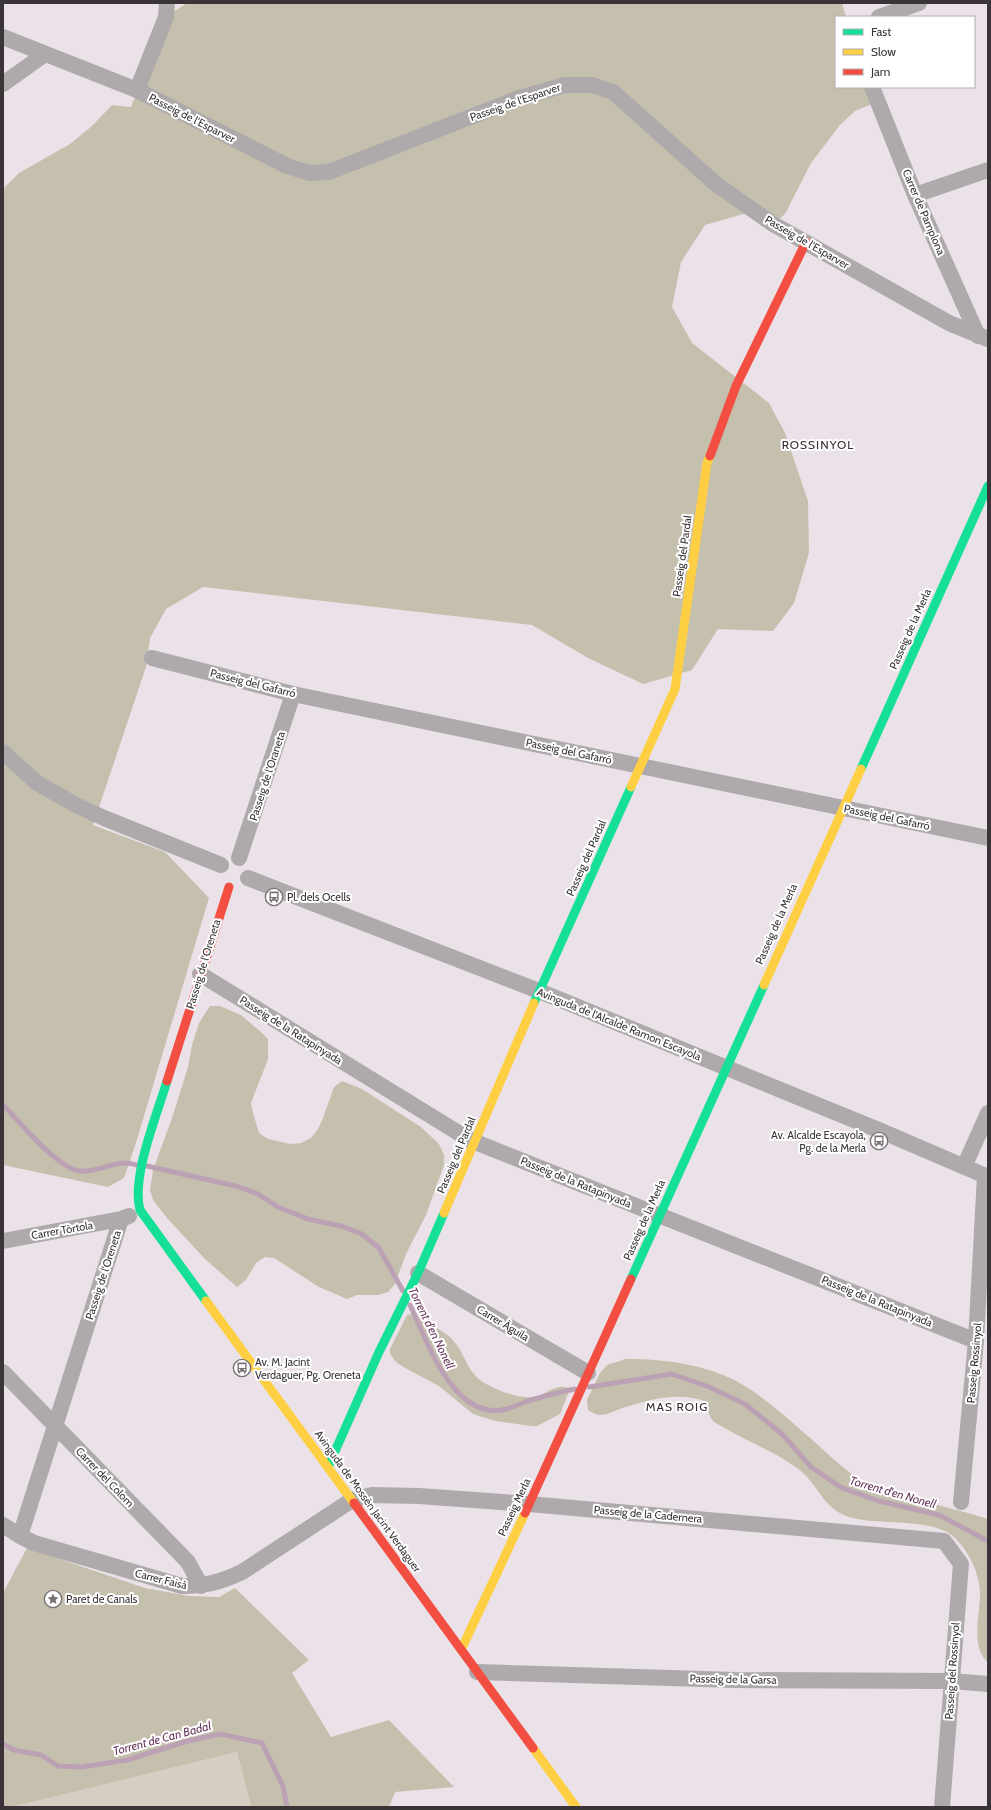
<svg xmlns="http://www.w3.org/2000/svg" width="991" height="1810" viewBox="0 0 991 1810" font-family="Cabin,sans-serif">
  <rect width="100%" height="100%" fill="#eae2e8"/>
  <!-- green -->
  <path fill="#d4cfc2" d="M237,1752L251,1807H12Z"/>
  <!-- forest -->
  <path fill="#c5c0ad" d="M187,3H842L846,17H836V87H867L872,104L855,111L840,125L811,163L785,214L773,224L754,211L705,225L681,262L672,307L692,343L769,403L785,433L808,501L809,553L794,603L773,631L718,629L692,670L643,684L588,658L532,625L203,587L166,609L150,638L146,667L93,825L165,852L209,898L135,1146L124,1178L108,1187L3,1165V189L19,173L70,144L92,126L112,105L131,107L166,17Z
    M210,1006H220L241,1015L260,1031L268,1039V1059L251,1103L253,1113L259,1133L268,1139L290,1144L301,1143L311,1138L318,1129L323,1118L334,1087L342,1081L362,1089L421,1127L439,1144L444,1155V1165L426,1215L406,1254L395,1284L388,1292L378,1295H357L347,1299L319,1287L274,1258L265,1257L256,1263L246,1280L237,1287L205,1259L167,1218L153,1200L150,1190L153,1170L172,1118L188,1067L192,1045L199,1023Z
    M412,1314C419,1317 446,1333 451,1338C470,1358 463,1374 494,1388C505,1393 520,1398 533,1397C546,1396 556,1381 570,1389L560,1414L537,1426H532L495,1421L473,1414L439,1386L405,1368L396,1362L390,1354V1349L407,1315Z
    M626,1359C664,1359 704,1364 738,1382C761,1395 783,1414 803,1432C825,1450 843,1471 869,1485C882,1493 898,1495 912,1498C937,1505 963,1511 988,1519V1663C970,1646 980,1616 980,1594C980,1574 969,1551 954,1537C932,1517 878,1526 849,1517C823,1508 820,1488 802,1472C782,1455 751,1443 728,1430C724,1427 716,1424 713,1421C709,1416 707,1407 704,1401C679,1392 651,1399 626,1407C617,1409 609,1415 600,1415C596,1415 592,1412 588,1410L587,1400L600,1373L607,1365Z
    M27,1548L145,1588L189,1596L219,1597L235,1588L309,1660L292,1673L331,1737L389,1720L454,1787L395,1792L389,1807H251L237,1752L12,1807H3V1593Z"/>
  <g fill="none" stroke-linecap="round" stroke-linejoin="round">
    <!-- stream -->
    <path stroke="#bca1b5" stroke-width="5" d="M3,1105C20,1122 56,1167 79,1171C95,1173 110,1163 125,1163C129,1163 133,1164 137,1165
      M147,1166L236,1186L258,1194L278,1207L308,1219L341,1226L362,1234L379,1248L403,1291
      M410,1305C427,1340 452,1418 502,1410C510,1409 517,1405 525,1402C541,1397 558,1392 575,1389
      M589,1387L672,1374L709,1387L745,1404L782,1434L811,1467L842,1488L879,1501L939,1515L988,1541
      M3,1744L14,1750L41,1755L58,1766L82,1767L127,1760L188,1741L220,1734L262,1743L283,1786L287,1807"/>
    <!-- street -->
    <path stroke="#aeaaab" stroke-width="16" d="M879,17L919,3
      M3,37L137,90L287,166L309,173L329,172L519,98L565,85H592L613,92L716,184L773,224L949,323L988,339
      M3,84L45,54
      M872,87L915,195L978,336
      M137,90L166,17L167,3
      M915,195L988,170
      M152,658L293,694L988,838
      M3,752L37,783L76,805L104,818L221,865
      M239,858L293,694
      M248,878L539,991L881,1131L988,1177
      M200,974L470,1140L976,1341
      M964,1167L988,1113
      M3,1241L121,1219L129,1216
      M418,1273L588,1373
      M3,1372L188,1562L201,1586
      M961,1502L976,1341L985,1176
      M3,1525L20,1536L34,1543L182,1586C206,1586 221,1582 242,1572L352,1500L372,1495L419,1496L529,1504L944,1541L961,1564L942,1807
      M20,1536L121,1219
      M477,1672L735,1680L951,1681L988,1684"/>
    <!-- fast -->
    <path stroke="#16e098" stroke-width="9" d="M861,769L988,486
      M534,1003L631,787
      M167,1081C157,1115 131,1177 140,1210L206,1301
      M631,1279L764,985
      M328,1467L379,1352L418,1273L444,1213"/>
    <!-- slow -->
    <path stroke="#ffcf43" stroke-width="9" d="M631,787L675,689L707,463L710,456
      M764,985L861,769
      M444,1213L534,1003
      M206,1301L354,1503
      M461,1650L525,1513
      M533,1748L576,1807"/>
    <!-- jam -->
    <path stroke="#f24e42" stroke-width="9" d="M710,456L736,386L806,242
      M167,1081L229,887
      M354,1503L533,1748
      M525,1513L631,1279"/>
  </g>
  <!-- icons -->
  <defs>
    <symbol id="bus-ring" viewBox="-11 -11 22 22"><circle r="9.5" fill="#fff" stroke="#787176" stroke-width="1.5"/><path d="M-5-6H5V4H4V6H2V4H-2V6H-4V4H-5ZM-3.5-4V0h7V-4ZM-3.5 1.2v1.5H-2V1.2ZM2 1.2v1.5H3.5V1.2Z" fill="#787176"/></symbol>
    <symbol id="sight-ring" viewBox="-11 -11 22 22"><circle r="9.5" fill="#fff" stroke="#787176" stroke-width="1.5"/><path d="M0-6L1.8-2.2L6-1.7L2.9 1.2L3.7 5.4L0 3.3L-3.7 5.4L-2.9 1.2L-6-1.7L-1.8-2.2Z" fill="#787176"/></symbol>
  </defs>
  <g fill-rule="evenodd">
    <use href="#bus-ring" x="264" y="887" width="20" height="20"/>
    <use href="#bus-ring" x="869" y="1131" width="20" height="20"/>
    <use href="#bus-ring" x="232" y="1358" width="20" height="20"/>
    <use href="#sight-ring" x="43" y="1589" width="20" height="20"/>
  </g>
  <g text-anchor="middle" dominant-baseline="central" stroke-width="4" stroke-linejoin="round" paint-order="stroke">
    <!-- street labels -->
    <g font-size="11" fill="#3a3438" stroke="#fff">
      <text transform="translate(515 102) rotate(-19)">Passeig de l'Esparver</text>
      <text transform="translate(192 118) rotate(27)">Passeig de l'Esparver</text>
      <text transform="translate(924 212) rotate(67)">Carrer de Pamplona</text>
      <text transform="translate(807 242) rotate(30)">Passeig de l'Esparver</text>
      <text transform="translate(682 556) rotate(-82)">Passeig del Pardal</text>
      <text transform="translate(910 629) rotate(-66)">Passeig de la Merla</text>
      <text transform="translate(253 683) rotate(14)">Passeig del Gafarró</text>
      <text transform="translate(569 751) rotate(12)">Passeig del Gafarró</text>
      <text transform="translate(267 776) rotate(-72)">Passeig de l'Oraneta</text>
      <text transform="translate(887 817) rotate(12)">Passeig del Gafarró</text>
      <text transform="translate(586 858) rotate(-66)">Passeig del Pardal</text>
      <text transform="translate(776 924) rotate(-66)">Passeig de la Merla</text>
      <text transform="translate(203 964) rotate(-73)">Passeig de l'Oreneta</text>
      <text transform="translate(619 1024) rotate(22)">Avinguda de l'Alcalde Ramon Escayola</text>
      <text transform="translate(291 1030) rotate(32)">Passeig de la Ratapinyada</text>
      <text transform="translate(456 1155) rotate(-67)">Passeig del Pardal</text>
      <text transform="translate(576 1182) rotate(22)">Passeig de la Ratapinyada</text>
      <text transform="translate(644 1220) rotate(-66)">Passeig de la Merla</text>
      <text transform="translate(62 1230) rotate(-10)">Carrer Tòrtola</text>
      <text transform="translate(103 1275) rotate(-72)">Passeig de l'Oreneta</text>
      <text transform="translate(877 1301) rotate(22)">Passeig de la Ratapinyada</text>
      <text transform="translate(503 1323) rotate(31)">Carrer Àguila</text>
      <text transform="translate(974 1363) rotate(-85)">Passeig Rossinyol</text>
      <text transform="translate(105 1477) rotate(46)">Carrer del Colom</text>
      <text transform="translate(368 1501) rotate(54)">Avinguda de Mossèn Jacint Verdaguer</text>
      <text transform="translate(514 1507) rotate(-65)">Passeig Merla</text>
      <text transform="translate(648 1514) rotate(5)">Passeig de la Cadernera</text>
      <text transform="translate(161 1579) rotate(14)">Carrer Faisà</text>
      <text transform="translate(952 1671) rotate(-86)">Passeig del Rossinyol</text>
      <text transform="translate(733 1679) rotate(1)">Passeig de la Garsa</text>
    </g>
    <!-- poi labels -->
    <g font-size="11" fill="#3a3438" stroke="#fff" text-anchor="start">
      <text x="287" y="897">Pl. dels Ocells</text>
      <text x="866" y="1135" text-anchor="end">Av. Alcalde Escayola,<tspan x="866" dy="13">Pg. de la Merla</tspan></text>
      <text x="255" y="1362">Av. M. Jacint<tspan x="255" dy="13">Verdaguer, Pg. Oreneta</tspan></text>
      <text x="66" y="1599">Paret de Canals</text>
    </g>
    <!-- neighbourhood labels -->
    <g font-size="12" letter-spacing="1" fill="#362a33" stroke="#fff">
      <text x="818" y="444">ROSSINYOL</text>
      <text x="677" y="1406">MAS ROIG</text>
    </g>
    <!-- water labels -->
    <g font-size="12" font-style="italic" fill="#68385d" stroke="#fff">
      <text transform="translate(432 1328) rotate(64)">Torrent d'en Nonell</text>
      <text transform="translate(893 1492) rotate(16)">Torrent d'en Nonell</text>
      <text transform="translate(162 1738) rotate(-15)">Torrent de Can Badal</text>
    </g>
  </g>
  <!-- border -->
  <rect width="991" height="1810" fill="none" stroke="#3a3438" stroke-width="8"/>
  <!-- legend -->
  <rect x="835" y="16" width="140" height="72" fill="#ffffff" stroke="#b0aeaf"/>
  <rect x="843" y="29" width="20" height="6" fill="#16e098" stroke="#b0aeaf"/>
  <text x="871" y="36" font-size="12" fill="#3a3438">Fast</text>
  <rect x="843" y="49" width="20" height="6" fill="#ffcf43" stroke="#b0aeaf"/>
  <text x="871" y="56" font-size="12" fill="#3a3438">Slow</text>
  <rect x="843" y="69" width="20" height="6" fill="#f24e42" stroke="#b0aeaf"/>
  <text x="871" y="76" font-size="12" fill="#3a3438">Jam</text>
</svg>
